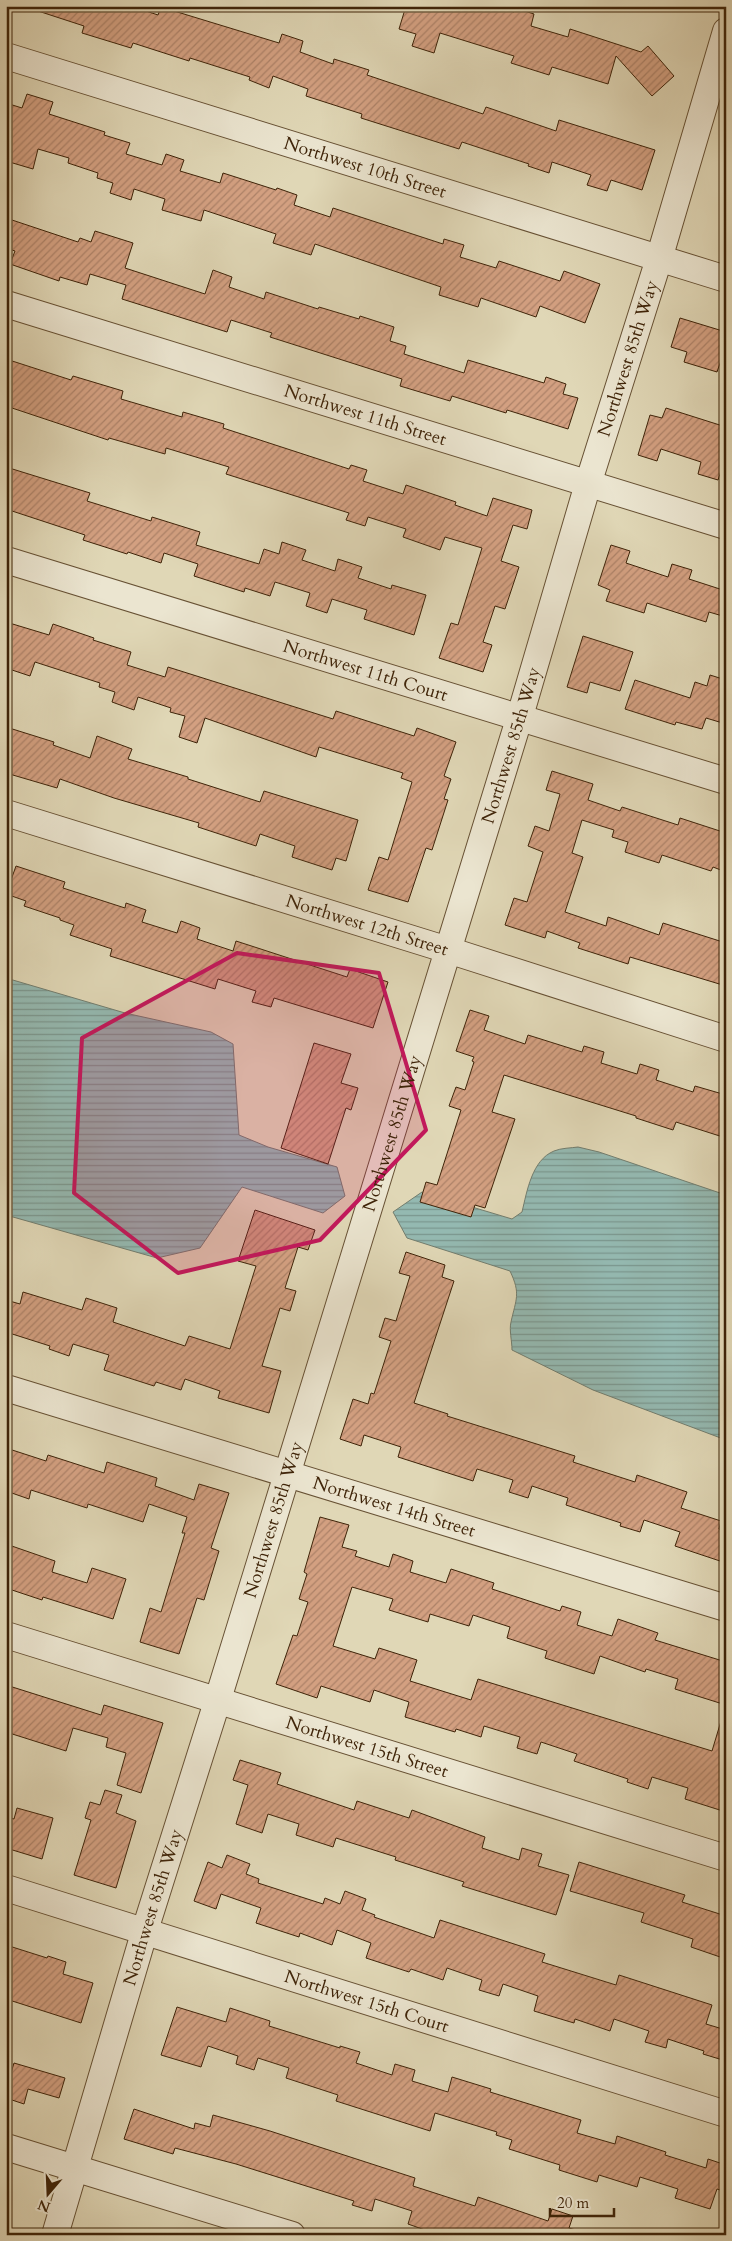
<svg xmlns="http://www.w3.org/2000/svg" width="732" height="2241" viewBox="0 0 732 2241" font-family="Cardo,serif">
  <defs>
    <pattern id="water-rules" width="6" height="5" patternUnits="userSpaceOnUse" patternTransform="scale(1.25)"><rect width="6" height="5" fill="#94b9b1"/><path d="M0 2.5h6" fill="none" stroke="#7a968e"/></pattern>
    <pattern id="building-hatch" width="6" height="6" patternUnits="userSpaceOnUse" patternTransform="scale(1.25)"><rect width="6" height="6" fill="#d3a081"/><path d="M-1 1l2-2M0 6l6-6M5 7l2-2" fill="none" stroke="#ad8268"/></pattern>
  </defs>
  <rect width="100%" height="100%" fill="#e0d7b6"/>
  <filter id="stains"><feTurbulence type="fractalNoise" baseFrequency=".004" numOctaves="4"/><feColorMatrix values="0 0 0 0 .2 0 0 0 0 .09 0 0 0 0 .02 0 0 0 .5 -.17"/></filter>
  <radialGradient id="worn" r=".72"><stop offset=".6" stop-color="#630" stop-opacity="0"/><stop offset="1" stop-color="#630" stop-opacity=".3"/></radialGradient>
  <!-- water -->
  <path fill="url(#water-rules)" stroke="#727d6e" d="M6,978L125,1013L211,1032L233,1044L239,1135L268,1147L337,1167L345,1196L323,1213L242,1187L200,1248L157,1258L6,1215Z
    M578,1147L599,1152L726,1195V1440L593,1390L512,1350C512,1341 509,1330 511,1322C516,1299 521,1294 510,1271L407,1238L393,1212L422,1192L512,1219L522,1212C527,1191 532,1160 554,1151C561,1148 571,1148 578,1147Z"/>
  <!-- building -->
  <path fill="url(#building-hatch)" stroke="#3f2409" d="M35,6H131L158,15L161,7L279,43L282,34L303,41L300,52L333,64L334,59L369,70L367,75L483,114L486,107L556,131L559,120L655,150L642,190L611,180L607,191L587,185L591,175L552,162L549,173L528,166L529,164L462,142L459,149L361,118L362,114L306,96L308,89L273,76L269,88L249,80L250,77L190,58L189,61L133,43L131,48L82,33L84,26L35,10Z
    M406,6H495L514,12L515,8L534,14L531,26L568,37L570,29L641,52L648,46L674,76L652,96L616,56L608,84L552,67L549,75L511,63L514,56L440,33L434,53L412,46L416,34L399,29Z
    M27,94L53,102L49,114L105,132L104,135L130,143L126,154L162,165L166,154L184,160L180,171L220,183L223,173L276,190L277,188L297,195L294,205L330,217L333,208L443,244L444,239L464,245L460,257L496,268L499,261L560,281L564,271L600,284L585,323L540,306L536,317L481,298L478,307L439,295L441,287L315,244L311,255L273,243L276,234L204,210L201,221L162,210L165,199L134,189L131,200L110,193L113,183L97,178L98,173L68,163L69,158L38,149L33,169L6,161V103L22,108Z
    M6,218L78,242L80,238L91,242L95,231L133,243L125,268L205,294L213,270L232,277L229,287L264,299L266,292L318,309L319,307L359,319L360,316L394,327L390,341L406,346L404,354L464,373L468,360L544,383L546,377L566,384L563,394L578,398L568,429L507,410L506,413L452,396L450,401L400,386L402,379L270,337L272,333L231,320L227,332L122,299L126,285L90,274L87,285L60,277L59,281L10,264L15,251L6,248Z
    M680,318L726,332V346L717,372L684,362L687,352L671,347Z
    M6,359L71,380L73,376L123,391L121,399L182,417L183,412L224,424L223,428L349,469L351,465L367,470L363,481L403,494L406,485L456,502L455,505L487,516L493,498L532,510L527,529L513,525L501,561L519,567L505,609L495,606L483,642L492,645L483,672L439,658L451,623L458,625L482,548L445,537L440,550L403,537L406,529L368,517L365,526L346,520L349,513L226,474L229,467L166,448L165,454L109,438L108,440L6,406Z
    M666,408L726,427V469L722,468L718,480L698,474L701,462L661,449L657,461L638,455L650,415L662,418Z
    M6,467L90,493L87,501L151,521L152,517L200,532L196,545L259,564L264,549L279,554L282,542L306,550L302,560L335,571L338,559L362,567L358,578L391,589L392,585L426,595L414,635L364,619L367,610L332,599L327,613L306,606L310,593L275,582L270,596L245,588L244,592L194,576L198,564L164,553L161,563L128,552L127,554L83,540L85,535L6,509Z
    M611,545L630,551L626,563L668,577L672,564L692,570L689,579L726,591V617L709,612L706,622L647,603L644,613L606,601L610,590L598,585Z
    M6,622L49,635L53,624L94,638L93,640L131,652L127,665L165,677L168,667L333,719L336,711L414,736L417,728L456,742L444,776L451,779L444,799L448,800L432,850L426,848L408,902L368,890L379,857L388,860L412,782L401,778L403,773L319,747L316,757L205,718L197,743L179,737L185,716L170,712L171,708L138,697L134,710L112,702L115,692L99,687L100,683L35,662L30,676L6,668Z
    M583,636L633,652L620,691L590,682L587,693L567,687Z
    M710,675L726,680V724L706,718L702,729L676,722L675,725L625,709L635,680L690,698L695,682L707,686Z
    M6,727L54,742L53,745L90,758L97,736L132,749L128,759L188,777V779L260,802L264,791L358,820L346,861L336,858L332,870L292,857L295,846L260,834L256,846L198,827L199,823L114,798L60,779L57,788L6,773Z
    M552,771L593,784L588,800L620,811L622,807L678,825L680,818L726,833V872L713,867L711,871L662,855L659,863L625,852L628,842L612,837L614,830L582,820L572,853L583,857L565,912L606,926L608,917L659,935L663,923L726,943V986L630,957L628,964L578,948L580,943L547,931L545,938L505,925L514,898L527,902L543,852L528,846L535,826L549,831L560,794L546,790Z
    M16,866L65,882L63,888L125,908L126,903L146,910L142,922L177,933L181,921L200,928L197,939L233,951L236,941L347,977L350,969L388,982L373,1028L274,998L271,1007L252,1002L256,991L218,979L215,989L110,956L112,949L70,935L74,925L60,920V918L24,906L26,901L6,894Z
    M470,1010L489,1016L484,1030L525,1044L528,1035L582,1052L584,1046L604,1052L601,1063L637,1074L640,1064L659,1070L656,1080L693,1092L695,1086L726,1095V1138L676,1122L673,1130L636,1118V1116L504,1075L492,1112L515,1119L485,1208L475,1205L471,1217L420,1202L426,1182L437,1185L461,1110L449,1106L456,1087L465,1090L474,1062L472,1061L474,1057L456,1051Z
    M314,1043L351,1054L341,1083L358,1088L351,1110L346,1108L328,1164L281,1148Z
    M255,1210L315,1230L308,1250L298,1247L285,1288L296,1291L290,1311L280,1308L262,1366L281,1371L269,1413L218,1398L220,1391L185,1379L181,1390L156,1382L154,1386L104,1370L109,1355L73,1344L69,1356L49,1349L50,1346L6,1332V1300L20,1304L23,1292L82,1310L86,1298L117,1308L113,1322L185,1346L189,1336L230,1349L256,1266L238,1261Z
    M406,1252L445,1265L442,1277L454,1281L414,1403L448,1414L447,1416L575,1456L573,1462L635,1482L637,1475L687,1492L681,1508L721,1521L719,1529L726,1531V1563L675,1546L680,1532L644,1520L640,1532L620,1526L621,1523L566,1505L568,1498L532,1486L528,1498L509,1492L513,1480L477,1469L473,1481L398,1457L401,1447L364,1435L361,1446L340,1439L353,1399L368,1404L371,1393L374,1394L391,1341L379,1337L385,1318L396,1321L410,1276L399,1273Z
    M6,1448L46,1461L48,1455L104,1473L107,1462L157,1478L155,1486L194,1500L199,1484L229,1493L211,1548L219,1551L204,1600L197,1598L179,1654L140,1642L150,1608L161,1612L185,1533H182L187,1517L149,1504L143,1522L88,1504L87,1508L31,1490L29,1499L6,1491Z
    M320,1517L349,1525L342,1547L357,1551L355,1556L389,1567L393,1554L413,1561L410,1572L446,1583L451,1569L494,1583L492,1589L560,1611L562,1606L581,1612L577,1625L612,1636L618,1619L658,1633L655,1640L726,1662V1705L675,1689L678,1679L646,1669L645,1672L600,1656L594,1674L545,1658L547,1651L507,1638L510,1627L473,1615L469,1626L430,1614L428,1622L389,1610L393,1599L352,1587L333,1646L375,1659L379,1648L417,1660L410,1681L471,1700L478,1679L712,1751L721,1721H726V1812L685,1799L688,1788L652,1777L648,1789L627,1782L628,1779L574,1761L577,1754L541,1742L537,1754L517,1748L520,1737L484,1726L481,1737L456,1729L455,1732L405,1717L409,1702L374,1690L370,1702L321,1686L317,1698L276,1684L293,1635L297,1636L308,1602L299,1599L307,1574L304,1572Z
    M6,1544L55,1561L52,1572L87,1583L92,1568L126,1579L113,1619L43,1597L42,1600L6,1588Z
    M6,1685L101,1715L104,1705L163,1723L141,1793L117,1785L126,1753L106,1747L108,1738L73,1728L66,1751L6,1732Z
    M240,1760L281,1773L277,1784L354,1810L357,1801L409,1818L412,1810L485,1837L482,1848L519,1860L522,1848L542,1854L538,1866L569,1875L556,1915L462,1886L464,1882L395,1860L396,1857L336,1838L333,1847L296,1835L299,1824L268,1814L262,1833L236,1824L248,1785L233,1780Z
    M105,1790L122,1795L116,1813L136,1821L116,1888L74,1875L91,1820L85,1818L90,1802L100,1805Z
    M17,1808L53,1818L42,1859L6,1848V1817L14,1819Z
    M227,1855L250,1864L246,1874L259,1879L258,1883L323,1904L325,1898L340,1904L345,1891L366,1899L362,1910L375,1915L374,1917L434,1938L440,1920L545,1954L542,1962L616,1985L619,1975L712,2005L706,2024L726,2030V2061L703,2054L704,2051L668,2039L666,2048L645,2042L649,2031L614,2019L610,2031L575,2019L574,2023L534,2011L538,1996L503,1984L499,1996L479,1990L482,1980L447,1968L443,1980L411,1969L409,1972L366,1958L371,1943L337,1930L332,1945L300,1933L299,1937L256,1923L261,1908L221,1894L216,1909L194,1901L208,1862L222,1868Z
    M579,1862L685,1895L682,1902L726,1916V1959L691,1947L693,1939L641,1922L644,1913L570,1891Z
    M6,1945L47,1958L48,1956L66,1962L63,1974L93,1983L81,2023L6,1999Z
    M177,2007L226,2022L230,2008L270,2021L269,2026L340,2048V2046L360,2052L356,2063L392,2075L395,2064L415,2070L412,2081L448,2092L452,2077L491,2089L490,2092L581,2120L577,2133L615,2144L617,2136L666,2152L665,2155L706,2168L708,2159L726,2165V2192L717,2189L710,2209L675,2198L678,2189L640,2177L637,2187L599,2175L597,2182L559,2170L560,2165L509,2149L512,2140L496,2135L497,2132L435,2113L430,2131L336,2101L338,2095L286,2078L289,2068L258,2058L254,2070L236,2064L238,2056L208,2046L201,2067L161,2055Z
    M14,2063L65,2078L59,2098L28,2089L24,2104L6,2098V2089Z
    M134,2109L194,2129L195,2123L210,2127L213,2115L270,2131L415,2178L413,2186L475,2206L478,2197L548,2221L552,2209L573,2216L569,2228L579,2231L578,2235H439L408,2224L412,2211L375,2199L372,2211L352,2205L354,2201L236,2164L175,2148L173,2154L124,2139Z"/>
  <g fill="none" stroke-linecap="round" stroke-linejoin="round">
    <defs>
      <g id="minor">
        <path id="s1" d="M6,56L726,279"/>
        <path id="s2" d="M6,304L726,526"/>
        <path id="s3" d="M6,560L726,781"/>
        <path id="s4" d="M6,813L448,950L726,1039"/>
        <path id="s5" d="M6,1388L726,1608"/>
        <path id="s6" d="M6,1635L726,1858"/>
        <path id="s7" d="M6,1888L726,2114"/>
        <path d="M6,2147L292,2235"/>
        <path id="s8" d="M55,2235L145,1930L218,1699L520,716L588,484L659,259L726,31"/>
      </g>
    </defs>
    <!-- minor casing -->
    <use href="#minor" stroke="#675134" stroke-width="28"/>
    <!-- minor -->
    <use href="#minor" stroke="#ebe5d0" stroke-width="26"/>
  </g>
  <!-- marked area -->
  <path fill="#c2185b" fill-opacity="0.2" stroke="#c2185b" stroke-width="4" stroke-linejoin="round" d="M237,953L379,973L426,1130L320,1240L178,1273L74,1193L82,1038Z"/>
  <g text-anchor="middle" dominant-baseline="central" stroke-width="4" stroke-linejoin="round" paint-order="stroke">
    <!-- street labels -->
    <g font-size="18" fill="#3f2409" stroke="#ebe5d0">
      <text stroke="none"><textPath href="#s1" startOffset="376">Northwest 10th Street</textPath></text>
      <text stroke="none"><textPath href="#s8" startOffset="1962">Northwest 85th Way</textPath></text>
      <text stroke="none"><textPath href="#s2" startOffset="376">Northwest 11th Street</textPath></text>
      <text stroke="none"><textPath href="#s3" startOffset="376">Northwest 11th Court</textPath></text>
      <text stroke="none"><textPath href="#s8" startOffset="1558">Northwest 85th Way</textPath></text>
      <text stroke="none"><textPath href="#s4" startOffset="378">Northwest 12th Street</textPath></text>
      <text stroke="none"><textPath href="#s8" startOffset="1152">Northwest 85th Way</textPath></text>
      <text stroke="none"><textPath href="#s5" startOffset="406">Northwest 14th Street</textPath></text>
      <text stroke="none"><textPath href="#s8" startOffset="748">Northwest 85th Way</textPath></text>
      <text stroke="none"><textPath href="#s6" startOffset="378">Northwest 15th Street</textPath></text>
      <text stroke="none"><textPath href="#s8" startOffset="342">Northwest 85th Way</textPath></text>
      <text stroke="none"><textPath href="#s7" startOffset="378">Northwest 15th Court</textPath></text>
    </g>
  </g>
  <!-- margin -->
  <rect width="732" height="2241" fill="none" stroke="#e0d7b6" stroke-width="25"/>
  <rect x="8" y="8" width="717" height="2226" fill="none" stroke="#3f2409" stroke-width="2.5"/>
  <rect x="12" y="12" width="707" height="2216" fill="none" stroke="#3f2409"/>
  <!-- north arrow -->
  <g transform="translate(48 2194) rotate(199)" stroke="#ebe5d0" stroke-width="4" paint-order="stroke">
  <path d="M0-4L9 19L0 12L-9 19Z" fill="#3f2409"/>
  <text y="-8" font-size="14" font-weight="bold" text-anchor="middle" fill="#3f2409">N</text>
  </g>
  <!-- scale -->
  <path d="M550 2208v8h64v-8" fill="none" stroke="#3f2409" stroke-width="2.5"/>
  <text x="557" y="2208" font-size="15" fill="#3f2409" stroke="#ebe5d0" stroke-width="4" paint-order="stroke">20 m</text>
  <rect width="100%" height="100%" filter="url(#stains)"/>
  <rect width="100%" height="100%" fill="url(#worn)"/>
</svg>
